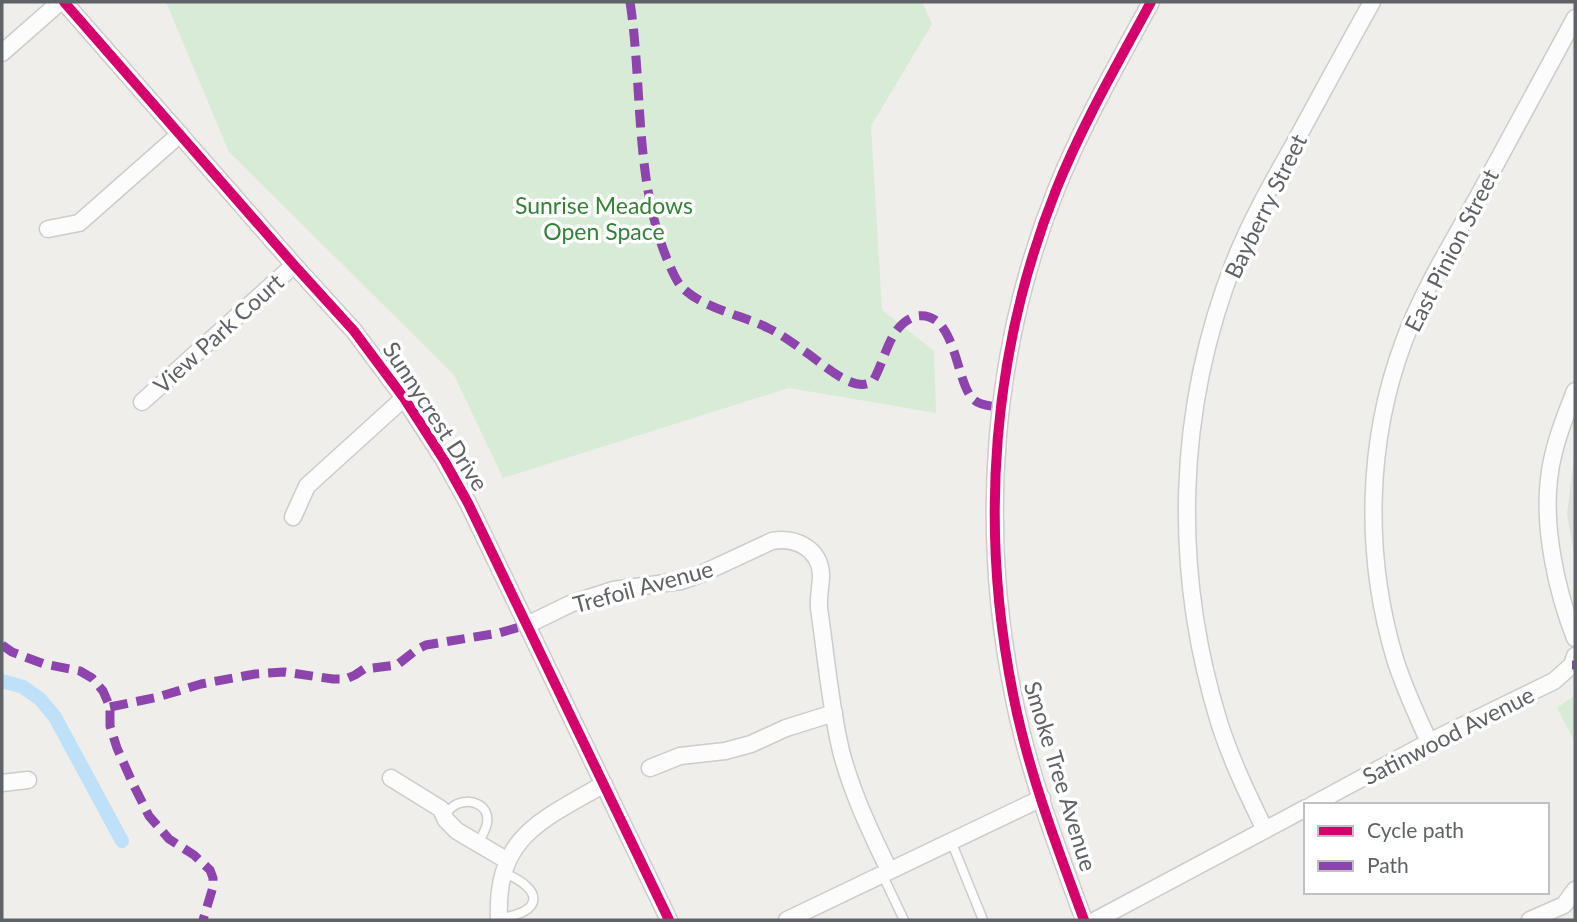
<svg xmlns="http://www.w3.org/2000/svg" width="1577" height="922" viewBox="0 0 1577 922" font-family="Lato,sans-serif">
  <rect width="100%" height="100%" fill="#efeeea"/>
  <!-- education -->
  <path fill="#e2e0da" d="M1575,448V558L1567,515Z"/>
  <!-- green -->
  <path fill="#d8ebd6" d="M166,2H922L932,24L871,126L882,310L934,351L936,413L789,388L503,478L454,375L229,152Z
    M1575,695V742L1557,708Z"/>
  <g fill="none" stroke-linecap="round" stroke-linejoin="round">
    <!-- canal -->
    <path stroke="#bfe0f9" stroke-width="14" d="M2,681L23,687L40,699L55,717L122,841"/>
    <defs>
      <path id="service" d="M444,815C448,811 451,807 457,804C471,798 490,805 487,823C486,830 481,837 478,844
        M951,841L983,920
        M882,874L904,920
        M499,918C544,913 544,889 504,873"/>
      <path id="minor" d="M64,2L294,265L354,331L404,398L444,460L468,503L669,920
        M2,53L60,2
        M48,229L79,223L180,134
        M1575,391C1564,419 1552,449 1549,479C1543,529 1557,592 1575,638
        M142,402L294,265
        M293,517L307,486L404,398
        M527,625L570,604L613,590L681,581L701,574L772,541C795,537 820,548 821,575C821,586 818,597 819,608C826,656 830,705 841,751C852,793 870,831 889,870
        M1429,742C1417,715 1404,688 1395,659C1364,556 1366,442 1404,341C1423,290 1452,243 1479,195C1511,136 1543,77 1575,18
        M650,768L680,756L725,751L751,744L786,728L834,713
        M391,778L441,809L446,820L457,831L508,861
        M2,783L28,780
        M1312,805L1429,742L1554,681L1572,665L1575,656
        M1265,830C1248,795 1231,760 1219,722C1172,569 1176,409 1235,260C1251,220 1272,183 1293,146C1319,98 1345,50 1372,2
        M499,920C495,836 541,821 604,784
        M787,920L1042,798
        M1084,920C1057,847 1028,771 1013,694C979,525 992,350 1056,190C1082,125 1118,63 1151,2
        M1096,920L1306,808
        M1530,920L1564,905L1575,890"/>
    </defs>
    <!-- service casing -->
    <use href="#service" stroke="#cbcccc" stroke-width="11"/>
    <!-- minor casing -->
    <use href="#minor" stroke="#cbcccc" stroke-width="19"/>
    <!-- service -->
    <use href="#service" stroke="#fdfcfc" stroke-width="8"/>
    <!-- minor -->
    <use href="#minor" stroke="#fdfcfc" stroke-width="16"/>
    <!-- quiet -->
    <path stroke="#8e44ad" stroke-width="9" stroke-dasharray="18 9" stroke-linecap="butt" d="M630,2C643,87 634,178 667,259C672,270 676,283 686,291C707,309 744,316 768,328C781,334 793,343 804,351C821,362 854,395 873,381C881,367 885,350 893,336C898,327 907,318 917,316C957,310 955,384 974,400C981,406 992,406 1000,407
      M2,645L12,652L44,664L80,671L92,678L103,691L110,707V726L117,748L133,784L149,816L169,839L194,855L210,870L213,878V887L203,920
      M1572,665H1575
      M110,707L158,697L201,684L255,674L284,672L333,679H346L355,675L364,669L397,665L416,650L426,645L499,633L527,625"/>
    <defs>
      <path id="cycleway" d="M64,2L294,265L354,331L404,398L444,460L468,503L669,920
        M1084,920C1057,847 1028,771 1013,694C979,525 992,350 1056,190C1082,125 1118,63 1151,2"/>
    </defs>
    <!-- cycleway casing -->
    <use href="#cycleway" stroke="#fff" stroke-width="15"/>
    <!-- cycleway -->
    <use href="#cycleway" stroke="#d6006c" stroke-width="10"/>
  </g>
  <g text-anchor="middle" dominant-baseline="central" stroke-width="7" stroke-linejoin="round" paint-order="stroke">
    <!-- park labels -->
    <g font-size="23" fill="#348238" stroke="#fff">
      <text x="604" y="205">Sunrise Meadows<tspan x="604" dy="26">Open Space</tspan></text>
    </g>
    <!-- street labels -->
    <g font-size="23" fill="#5f6368" stroke="#fff">
      <text transform="translate(1265 206) rotate(-64)">Bayberry Street</text>
      <text transform="translate(1451 250) rotate(-63)">East Pinion Street</text>
      <text transform="translate(218 333) rotate(-42)">View Park Court</text>
      <text transform="translate(436 416) rotate(57)">Sunnycrest Drive</text>
      <text transform="translate(643 586) rotate(-15)">Trefoil Avenue</text>
      <text transform="translate(1448 735) rotate(-27)">Satinwood Avenue</text>
      <text transform="translate(1061 776) rotate(73)">Smoke Tree Avenue</text>
    </g>
  </g>
  <!-- border -->
  <rect width="1577" height="922" fill="none" stroke="#5f6368" stroke-width="7"/>
  <!-- legend -->
  <rect x="1304" y="803" width="245" height="91" fill="#ffffff" stroke="#bfc1c3" stroke-width="2"/>
  <rect x="1318" y="826" width="35" height="10" fill="#d6006c" stroke="#bfc1c3" stroke-width="2"/>
  <text x="1367" y="838" font-size="21" fill="#5f6368">Cycle path</text>
  <rect x="1318" y="861" width="35" height="10" fill="#8e44ad" stroke="#bfc1c3" stroke-width="2"/>
  <text x="1367" y="873" font-size="21" fill="#5f6368">Path</text>
</svg>
